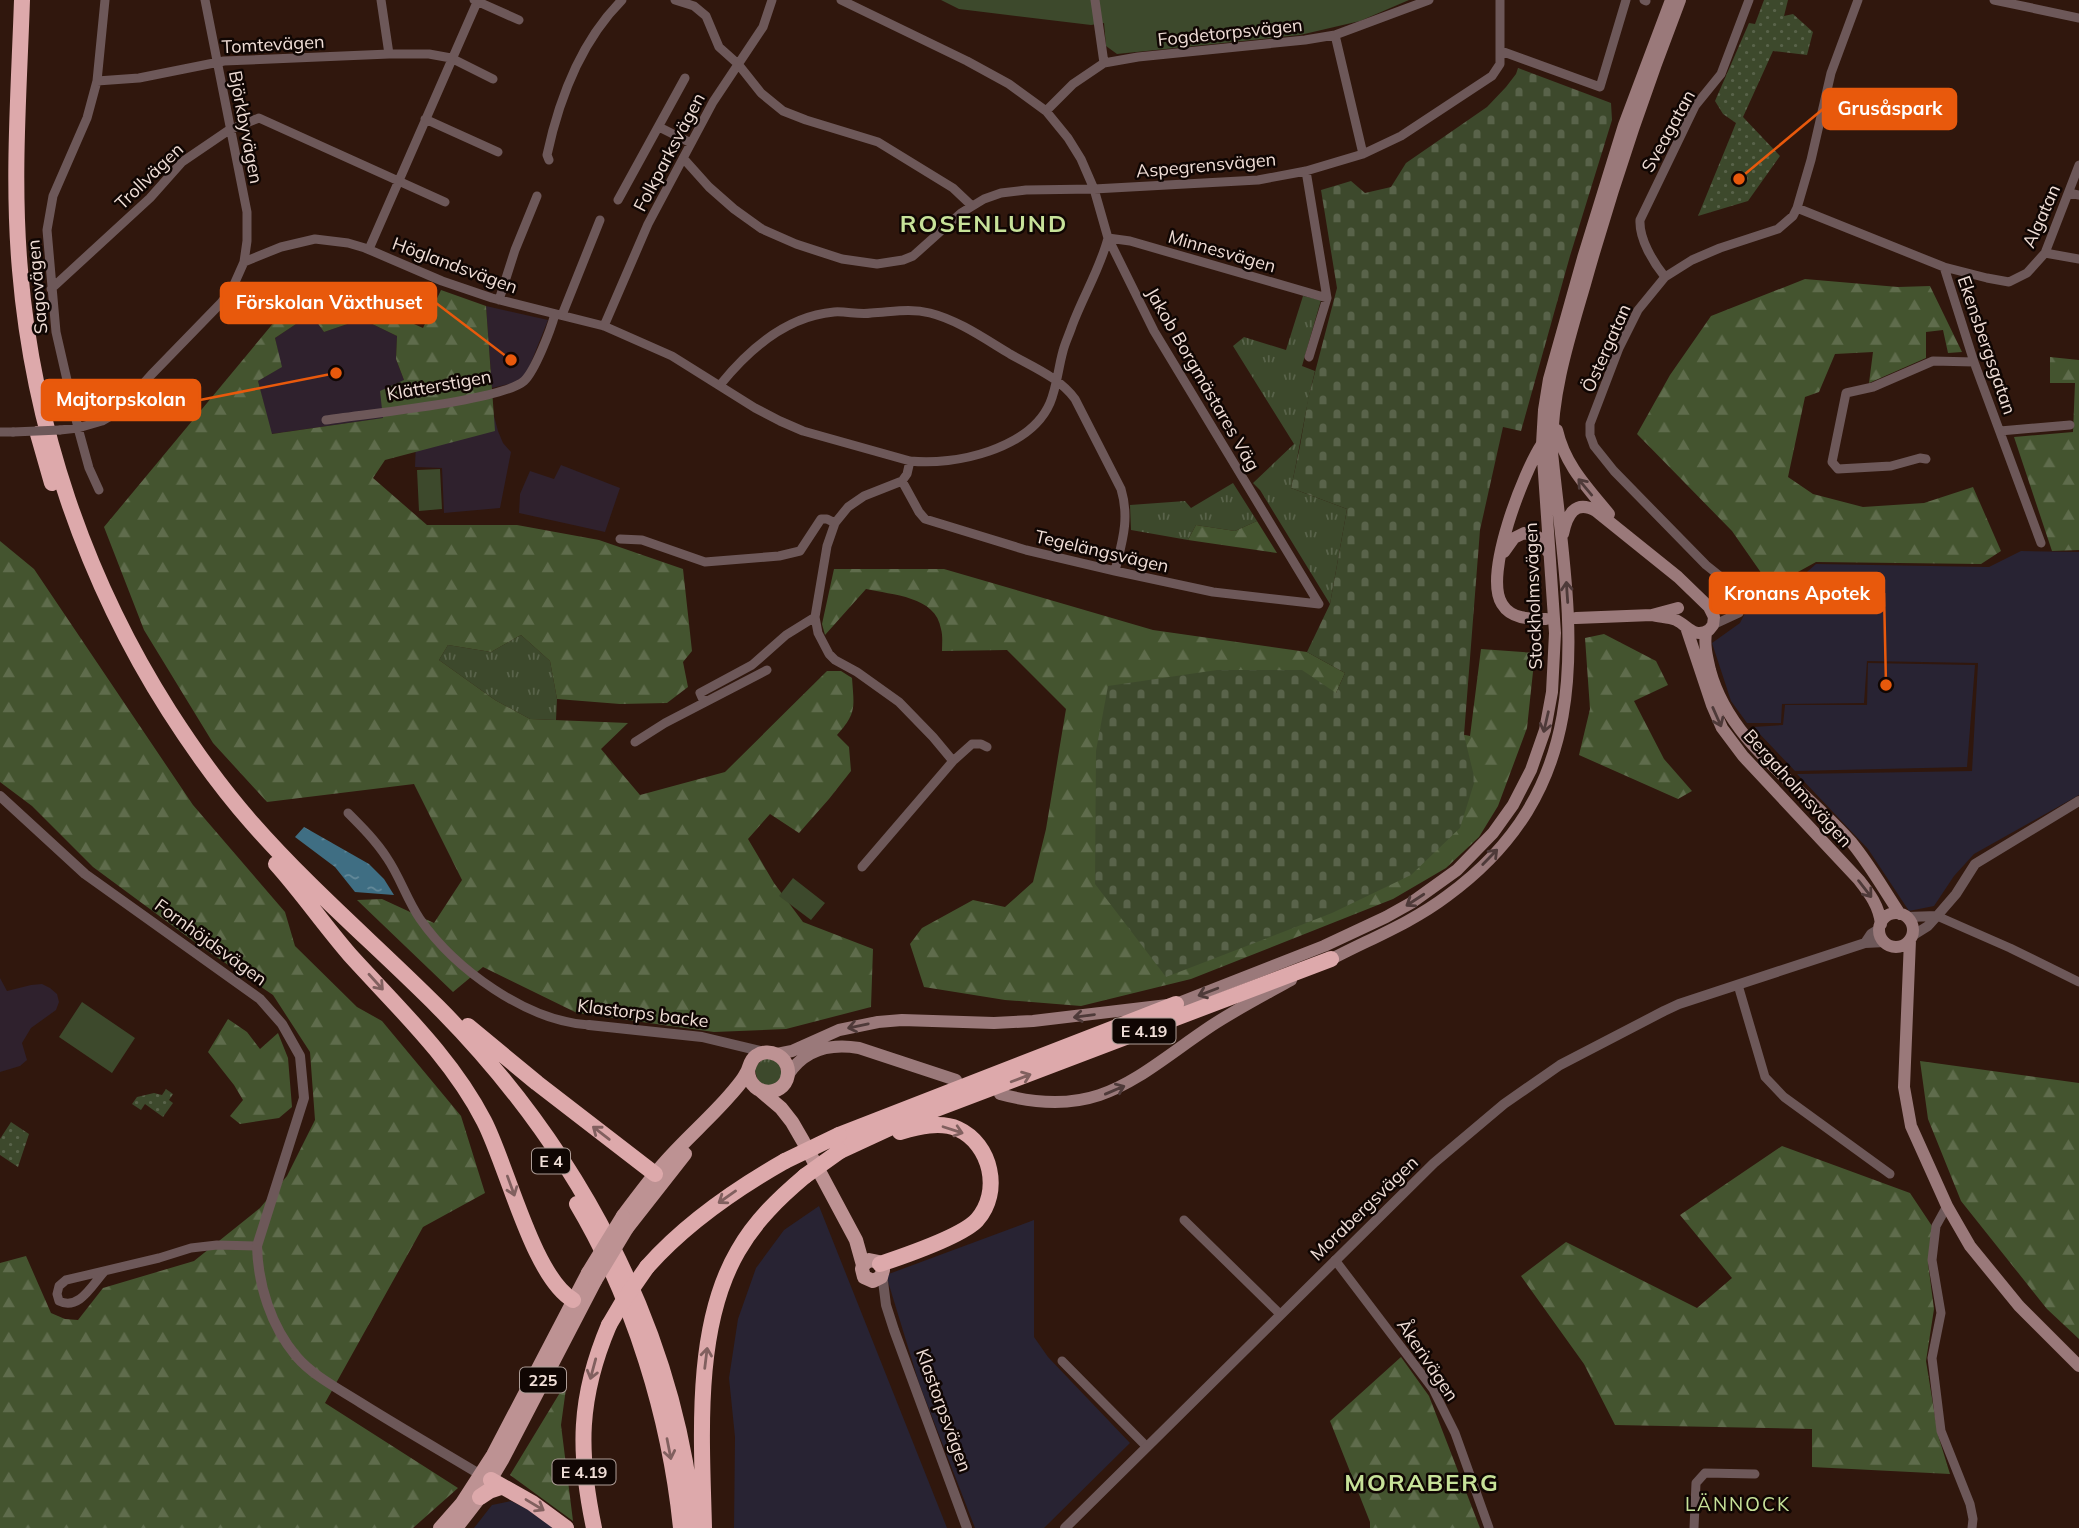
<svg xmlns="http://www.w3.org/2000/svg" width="2079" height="1528" viewBox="0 0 2079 1528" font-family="Mulish,sans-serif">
  <defs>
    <pattern id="grass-tufts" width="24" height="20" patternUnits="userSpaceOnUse" patternTransform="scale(1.75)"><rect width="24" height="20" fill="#3d492c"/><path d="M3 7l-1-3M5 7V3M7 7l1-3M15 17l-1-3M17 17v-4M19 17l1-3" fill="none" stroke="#59634a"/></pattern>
    <pattern id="forest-firs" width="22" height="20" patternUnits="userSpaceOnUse" patternTransform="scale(1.75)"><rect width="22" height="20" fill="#44542f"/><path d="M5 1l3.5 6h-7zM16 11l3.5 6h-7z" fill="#5f6c4c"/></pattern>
    <pattern id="cemetery-stones" width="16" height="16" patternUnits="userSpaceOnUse" patternTransform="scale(1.75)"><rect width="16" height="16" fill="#3d492c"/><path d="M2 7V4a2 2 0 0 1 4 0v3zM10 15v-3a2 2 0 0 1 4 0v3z" fill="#59634a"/></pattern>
    <pattern id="park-dots" width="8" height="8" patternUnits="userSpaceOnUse" patternTransform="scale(1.75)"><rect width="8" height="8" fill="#3d492c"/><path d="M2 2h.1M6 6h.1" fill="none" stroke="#59634a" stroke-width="1.8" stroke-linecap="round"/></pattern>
    <pattern id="water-ripples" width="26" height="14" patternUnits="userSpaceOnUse" patternTransform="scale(1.75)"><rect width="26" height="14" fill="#3f6e83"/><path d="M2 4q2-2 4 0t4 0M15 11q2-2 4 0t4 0" fill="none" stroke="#648999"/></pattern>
  </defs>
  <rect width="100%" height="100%" fill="#30170d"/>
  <!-- commercial -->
  <path fill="#282333" d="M2021,551L2079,552V795L1974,854L1954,876L1934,906L1909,911L1868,849L1797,774L1972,771L1978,663L1867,661L1864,703L1782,704L1781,723H1747L1731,701L1712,643L1740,623L1747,609L1743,588L1800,578L1816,564L1989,567Z
    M1868,663L1975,665L1967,767L1795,771L1753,727L1783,725L1785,705H1867Z
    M819,1206L947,1528H734L735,1437L729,1378L738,1319L756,1268L784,1230Z
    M1034,1220V1337L1048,1357L1130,1443L1044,1528H975L919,1383L886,1275Z
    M511,1501L542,1516L556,1528H474L492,1505Z"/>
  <!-- education -->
  <path fill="#2f212d" d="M486,306L548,320L526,375L517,382L492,388Z
    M311,314L324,332L362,319L397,336L396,359L404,380L384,418L271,434L258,381L281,367L275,338Z
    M490,401L498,431L503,443L511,452L500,508L444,513L442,468L415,467L417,413Z
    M561,465L620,488L605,532L519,513L520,494L530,471L554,479Z
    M0,978L7,991L31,985L42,984L50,988L57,994L59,1002L56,1010L31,1028L22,1043L27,1060L20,1066L0,1072Z"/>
  <!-- grass -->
  <path fill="url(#grass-tufts)" d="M1303,296L1321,300L1302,366L1315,371C1305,409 1300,449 1291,488L1347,509L1330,604L1260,490L1253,483L1294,444L1233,346L1244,337L1286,350Z
    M1233,483L1257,521L1235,531L1196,525L1188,540L1131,530L1130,505L1185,501L1191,508Z
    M521,635L550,661L557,699L556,720L530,719L495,700L439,660L448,645L491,652Z
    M765,1058L779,1062L782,1076L773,1087L759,1085L754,1067Z"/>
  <!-- forest -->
  <path fill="url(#forest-firs)" fill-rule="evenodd" d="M1805,279L1898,287L1930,286L1962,352L1948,353L1943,330L1926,332V358L1869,383L1873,352L1835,354L1819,392L1805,397L1788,477L1813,494L1863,507L1924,503L1973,487L2001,551L1981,564L1816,562L1771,587L1732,531L1637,434L1670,375L1711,316Z
    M326,285L423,328L441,290L486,306L495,431L385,460L373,478L427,525H517L599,540L683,569L692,651L683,662L688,687L667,703L620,704L557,699L550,661L521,635L491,652L448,645L439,660L495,700L530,719L628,723L601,749L640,795L725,772L827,671H841L852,678C854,707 857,713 837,735L849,747L851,771L829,799L799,833L770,814L748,839L774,883L803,922L873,949L871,1007L786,1029L714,1032L577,1013L483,967L453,992L357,900L382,899L434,923L462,880L414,784L267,802L213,743L144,630L104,527L290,303ZM311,314L324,332L362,319L397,336L396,359L404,380L380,391L383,418L272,434L258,381L282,367L275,338Z
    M2050,357L2079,360V550L2052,551L2014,437L2073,432L2075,383H2050Z
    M1257,521L1277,553L1188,540L1196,525L1235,531Z
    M0,541L34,569L193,805L285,912L295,946L357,1007L382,1021L461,1116L485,1193L423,1227L325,1403L458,1488L413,1528H0V1263L26,1256L51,1313L65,1319L78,1320L103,1288L194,1261L260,1208L287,1176L315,1120L310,1052L273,995L200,946L93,867L32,806L0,782Z
    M834,569H944L1153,630L1307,652L1345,673L1336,693L1398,721L1470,736L1481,649L1535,653L1527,728L1498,806L1479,837L1446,868L1393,899L1191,979L1081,1006L1005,1000L924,987L910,944L922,928L973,900L1005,907L1033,882L1046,829L1066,709L1007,650L942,651C942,644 943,636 941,629C936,596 892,595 866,589L825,635L822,624Z
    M1604,634L1656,661L1668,685L1634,701L1664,759L1692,791L1678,799L1579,755L1590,709L1585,638Z
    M228,1019L247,1032L260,1049L278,1033L288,1058L292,1107L279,1118L240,1124L230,1116L243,1100L234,1085L208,1052Z
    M1920,1061L2079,1083V1339L2047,1309L1961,1201L1928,1119Z
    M1782,1146L1910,1193L1932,1226L1928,1263L1934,1309L1926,1361L1938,1435L1950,1474L1812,1467V1429L1615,1425L1584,1364L1521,1276L1566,1242L1697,1308L1732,1278L1680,1215Z
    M1401,1357L1429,1396L1480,1528H1370V1522L1330,1421Z
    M567,1381L561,1425L573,1521L510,1475Z"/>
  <!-- cemetery -->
  <path fill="url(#cemetery-stones)" d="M1518,68L1611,103L1612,120L1570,256L1521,431L1503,427L1480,530L1464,735L1475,780L1460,828L1411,875L1332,913L1166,977L1095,884L1096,751L1108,686L1217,670H1302L1336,693L1345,673L1307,652L1330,604L1347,509L1291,488L1300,446L1308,399L1337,288L1321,190L1351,181L1365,193L1391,187L1406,163L1487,107L1506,87L1516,74Z"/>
  <!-- park -->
  <path fill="url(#park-dots)" d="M1764,0H1788L1784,16L1793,14L1813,32L1807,55L1773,51L1743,117L1780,156L1748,201L1698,216L1736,123L1723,114L1715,101L1749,23L1755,24Z
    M166,1089L173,1094L169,1100L173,1103L163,1117L145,1104L141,1110L132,1104L137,1097L154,1093L162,1095Z
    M11,1122L29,1134L18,1167L0,1155V1139Z"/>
  <!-- pitch -->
  <path fill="#3d492c" d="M941,0H1409L1360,21L1300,35L1117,54L1106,46L1104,23L1091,25L959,9Z
    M440,469L442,509L419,511L417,470Z
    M793,878L825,903L811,920L779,896Z
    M82,1002L135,1038L112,1073L59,1037Z"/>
  <!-- water -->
  <path fill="url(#water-ripples)" d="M304,827L369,864L384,879L394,895L355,892L335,867L295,837Z"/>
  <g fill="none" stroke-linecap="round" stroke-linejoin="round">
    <!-- minor -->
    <path stroke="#6d5859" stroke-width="9" d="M381,0L389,54
      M474,0L519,20
      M675,0L694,6L706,16L719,47L738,64L761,93L783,111L806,120L878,142L953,188L972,206
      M841,0L967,61L1009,84L1046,111L1068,138L1081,159L1094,189L1108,238L1154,331L1319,604
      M1095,0L1104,63
      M1644,0L1646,1
      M1994,0L2079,18
      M1335,35L1363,154
      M1501,51L1600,87L1626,0
      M97,81L139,78L224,61L389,54H429L451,58L493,79
      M1046,111L1073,84L1104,63L1138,57L1305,40L1335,35L1429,0
      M425,119L498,152
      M659,127L691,143
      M683,158L709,187L734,209L762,229L796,244L842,259L877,264L903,260L913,256L961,213L984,199L1001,193L1026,190L1094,189L1258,180L1306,171L1363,154L1401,136L1492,76L1500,64V0
      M549,160L547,155C559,99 580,42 622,0
      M1306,171L1327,298L1309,357
      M2069,193L2079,195
      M618,200L685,78
      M1797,208L1944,267L1987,278L2009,282L2027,273L2045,253L2079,165
      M1108,238L1130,241L1327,298
      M369,249L478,0
      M2045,253L2079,259
      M244,262L281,247L315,239L348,243L365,248L442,281L492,298L604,326L672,356L755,408L780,421L803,431L910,461C955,466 1030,449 1050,403C1057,386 1058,369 1063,351C1065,343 1069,335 1072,326C1083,296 1100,269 1108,238
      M1944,267L1974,362L2041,543
      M1665,277C1653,262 1639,239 1640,220L1695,106L1721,74L1749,0
      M51,289L150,198L182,162L229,130L259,118L445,202
      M499,300L515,250L537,196
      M562,315L600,220
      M604,326L648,224L713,102L763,27L772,0
      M720,385C749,349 786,316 834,312C846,311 859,315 871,313C892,312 910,308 930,313C958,320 985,339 1010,354C1033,367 1060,378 1075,399L1121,489C1130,519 1122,542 1115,571
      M326,420C363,414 501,401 524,381C535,371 551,329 555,314
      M60,430L78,428L102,421L119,411L151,375L220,304L232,289L244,262L247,241V212L205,0
      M2000,431L2070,425
      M0,432H13
      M1926,459L1920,458L1891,466L1838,469L1832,462L1846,393L1873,387L1933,361L1974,362
      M910,461L907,474L902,481L864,496L848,507L835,523L827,546L815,617L818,633L829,654L835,660L857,672L899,702L933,737L953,761
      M902,481L919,512L925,519L1026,550L1115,571L1213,592L1319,604
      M99,490L89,468L78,428L56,332L47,230L53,196L87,118L97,81L105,0
      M620,539L642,540L705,562L779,556L800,551L821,519H827L835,523
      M1713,625L1739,613L1742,602L1741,596L1736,589L1706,565L1614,471L1594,446L1590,435V424L1619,348L1638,310L1665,277L1692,260L1720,248L1778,229L1793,216L1797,208L1811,160L1831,73L1858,0
      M704,702L700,693L752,665L786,635L815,617
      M635,742L665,723L767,670
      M348,813C362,827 376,841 387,858C400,877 407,900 420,919C455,969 526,1021 589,1025
      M862,867L953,761L972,744H981L987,747
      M1937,916L2010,948L2079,982
      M1738,985L1765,1077L1784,1097L1890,1174
      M1947,1206L1936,1226L1932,1260L1941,1313L1932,1358L1941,1431L1970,1504L1973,1519L1972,1528
      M1184,1220L1280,1314
      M1335,1260L1433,1389L1455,1433L1489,1528
      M104,1272C92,1285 79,1311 59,1301L57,1294L59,1286L66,1280L159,1258L191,1248L217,1245L257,1246
      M1062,1361L1147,1447
      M1694,1528L1696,1483L1705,1473L1755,1474"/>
    <!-- tertiary -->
    <path stroke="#6d5859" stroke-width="10" d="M0,796L85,874L260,999L282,1024L300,1056L304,1098L257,1246C258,1285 271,1326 296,1356C313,1376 339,1389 361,1403C401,1428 441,1451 481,1475
      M1907,917L1937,916
      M1912,936L1928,926L1937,916L1956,894L1975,864L2079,801
      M1865,943L1871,934L1879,929
      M589,1025L702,1037L764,1052
      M882,1273L886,1305L894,1330L967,1528
      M1065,1528L1434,1163L1504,1104L1560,1065L1664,1011L1679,1004L1865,943L1885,942"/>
    <!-- secondary -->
    <path stroke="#9a797a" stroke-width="12" d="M1557,430C1565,465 1587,487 1609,514
      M1542,444C1524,471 1483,575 1502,604C1511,619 1529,619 1546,619
      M1563,534C1567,515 1575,499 1596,511L1678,577L1709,607L1714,617L1713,625L1709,630C1694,639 1688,626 1676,620C1670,617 1659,617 1652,615
      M1504,552L1514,538L1524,533L1538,537L1548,552
      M1576,618L1652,615L1678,608
      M1687,630L1712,705L1722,728L1743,756L1859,880C1870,894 1879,906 1881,924
      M1706,633C1704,645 1707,657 1710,670C1730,745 1804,787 1852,843C1870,865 1884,890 1900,914
      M1879 930a17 17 0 1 1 34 0a17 17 0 1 1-34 0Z
      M1910,940L1904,1087L1911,1126L1947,1206L1970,1246L2019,1306L2079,1366
      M1326,962C1367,940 1410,924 1447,896C1607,779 1569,620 1552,452C1551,394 1569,339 1585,284C1612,188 1644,93 1680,0
      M777,1054L792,1051L839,1030L878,1022L902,1020L994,1023L1033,1021L1176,1004L1324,946L1386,917L1411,903L1457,870L1493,833L1513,805L1531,770L1545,730L1552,692L1555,633L1542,444L1544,410L1549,379L1583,258L1624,125L1671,0
      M788,1075C804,1050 830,1043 859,1048L956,1080
      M1000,1094C1099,1121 1135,1077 1211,1026C1237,1009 1264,995 1291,980"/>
    <!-- primary -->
    <path stroke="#bd9293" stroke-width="14" d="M761,1091L781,1108L792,1122L803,1141L856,1240L863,1265L862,1269L864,1277L873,1281L881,1277L883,1270L879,1262L869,1260L863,1265
      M623,1216C638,1196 653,1175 670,1157C689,1136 711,1117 730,1095C735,1089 742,1082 746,1074C750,1068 749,1061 756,1056C769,1047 787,1056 788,1071C789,1097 750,1100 748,1071
      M627,1228L685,1154
      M440,1528L462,1503L493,1455L588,1273
      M456,1528L480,1497L502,1460L595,1281"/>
    <!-- motorway -->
    <path stroke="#dda9ab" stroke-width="16" d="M22,0C19,90 12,180 20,270C33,426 85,579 169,711C194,750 222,789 252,823C310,889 376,945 438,1007C577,1147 676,1329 694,1528
      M38,434L52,483
      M276,864C302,893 324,925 350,955C398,1008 451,1057 484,1121C507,1165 533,1277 573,1300
      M468,1026L537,1083L655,1174
      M839,1135L1176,1004
      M840,1151L907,1120L1331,959
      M577,1204C634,1300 670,1418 681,1528
      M880,1264C904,1256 962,1236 977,1220C1002,1192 991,1144 958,1129C940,1121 918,1127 900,1132
      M647,1267C686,1223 734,1190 785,1161
      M491,1480L532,1503L566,1528
      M480,1497L489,1491L501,1487
      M594,1528C578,1452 578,1398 609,1325
      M704,1528C702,1441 693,1328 738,1251C755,1221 779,1198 805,1176"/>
    <!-- minor-bridge -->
    <path stroke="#6d5859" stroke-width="9" d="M13,432L60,430"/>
    <!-- primary-bridge -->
    <path stroke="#bd9293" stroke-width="14" d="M588,1273L623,1216
      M595,1281L627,1228"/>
    <!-- motorway-bridge -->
    <path stroke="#dda9ab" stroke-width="16" d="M785,1161L839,1135
      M805,1176L840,1151
      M609,1325L622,1303L647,1267"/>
  </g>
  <!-- one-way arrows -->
  <defs><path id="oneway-shaft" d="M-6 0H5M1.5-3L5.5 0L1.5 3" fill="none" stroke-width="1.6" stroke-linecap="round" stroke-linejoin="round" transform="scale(1.75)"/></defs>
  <g stroke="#4e3a39">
    <use href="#oneway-shaft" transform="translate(1585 487) rotate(-130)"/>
    <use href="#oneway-shaft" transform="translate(1567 592) rotate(-94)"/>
    <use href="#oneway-shaft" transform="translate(1717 717) rotate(66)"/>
    <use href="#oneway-shaft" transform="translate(1546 722) rotate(103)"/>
    <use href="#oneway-shaft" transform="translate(1490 857) rotate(-46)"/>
    <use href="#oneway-shaft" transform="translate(1865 889) rotate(52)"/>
    <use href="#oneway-shaft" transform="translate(1415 900) rotate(147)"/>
    <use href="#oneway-shaft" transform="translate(1208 992) rotate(159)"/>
    <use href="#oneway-shaft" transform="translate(1084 1016) rotate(172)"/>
    <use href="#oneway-shaft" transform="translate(858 1026) rotate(168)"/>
    <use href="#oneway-shaft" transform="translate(1115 1090) rotate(-23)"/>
  </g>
  <g stroke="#81605f">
    <use href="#oneway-shaft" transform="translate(376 982) rotate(48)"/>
    <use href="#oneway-shaft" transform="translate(1021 1078) rotate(-21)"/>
    <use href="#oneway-shaft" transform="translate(953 1130) rotate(18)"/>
    <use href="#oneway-shaft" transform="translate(601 1133) rotate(-142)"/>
    <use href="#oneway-shaft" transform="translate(511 1186) rotate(70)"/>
    <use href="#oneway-shaft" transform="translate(727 1197) rotate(145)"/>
    <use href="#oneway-shaft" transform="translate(706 1358) rotate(-83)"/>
    <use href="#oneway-shaft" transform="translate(593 1369) rotate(105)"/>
    <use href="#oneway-shaft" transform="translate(669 1449) rotate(79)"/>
    <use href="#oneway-shaft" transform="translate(535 1505) rotate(31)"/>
  </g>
  <g text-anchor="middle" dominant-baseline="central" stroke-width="5" stroke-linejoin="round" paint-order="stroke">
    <!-- shield labels -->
    <g fill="#100603" stroke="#ad9d97" stroke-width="2">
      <rect x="1112.5" y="1018.5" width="63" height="25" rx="5"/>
      <rect x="532" y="1148.5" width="38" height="25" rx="5"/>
      <rect x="520" y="1367.5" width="46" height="25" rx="5"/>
      <rect x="552.5" y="1459.5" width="63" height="25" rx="5"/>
    </g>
    <g font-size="16" font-weight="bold" fill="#f0ded7">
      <text x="1144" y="1031">E 4.19</text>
      <text x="551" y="1161">E 4</text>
      <text x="543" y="1380">225</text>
      <text x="584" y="1472">E 4.19</text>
    </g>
    <!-- street labels -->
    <g font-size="18" fill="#f0ded7" stroke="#100603">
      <text transform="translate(1230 32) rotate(-6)">Fogdetorpsvägen</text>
      <text transform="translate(273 44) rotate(-3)">Tomtevägen</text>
      <text transform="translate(246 127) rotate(79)">Björkbyvägen</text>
      <text transform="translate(1668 131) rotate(-61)">Sveagatan</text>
      <text transform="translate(669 152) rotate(-62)">Folkparksvägen</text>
      <text transform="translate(1206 165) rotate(-5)">Aspegrensvägen</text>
      <text transform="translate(149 176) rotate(-44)">Trollvägen</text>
      <text transform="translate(2041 216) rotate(-66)">Algatan</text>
      <text transform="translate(1222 251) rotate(16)">Minnesvägen</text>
      <text transform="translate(455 265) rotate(20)">Höglandsvägen</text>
      <text transform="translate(37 287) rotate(-95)">Sagovägen</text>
      <text transform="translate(1987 345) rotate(71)">Ekensbergsgatan</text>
      <text transform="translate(1606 348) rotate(-66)">Östergatan</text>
      <text transform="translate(1203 379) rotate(60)">Jakob Borgmästares Väg</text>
      <text transform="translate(439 385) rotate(-10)">Klätterstigen</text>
      <text transform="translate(1102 551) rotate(13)">Tegelängsvägen</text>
      <text transform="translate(1533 596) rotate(-92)">Stockholmsvägen</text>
      <text transform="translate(1798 788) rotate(48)">Bergaholmsvägen</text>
      <text transform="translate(211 942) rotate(36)">Fornhöjdsvägen</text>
      <text transform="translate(643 1013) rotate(7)">Klastorps backe</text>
      <text transform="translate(1364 1208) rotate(-44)">Morabergsvägen</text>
      <text transform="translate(1428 1360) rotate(56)">Åkerivägen</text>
      <text transform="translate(944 1410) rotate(70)">Klastorpsvägen</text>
    </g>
    <!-- neighbourhood labels -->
    <g font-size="19" letter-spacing="2" fill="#c7e299" stroke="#100603">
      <text x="1738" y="1504">LÄNNOCK</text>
    </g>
    <!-- district labels -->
    <g font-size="24" font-weight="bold" letter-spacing="2" fill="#c7e299" stroke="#100603">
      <text x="984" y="223">ROSENLUND</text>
      <text x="1422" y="1482">MORABERG</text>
    </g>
  </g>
  <!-- callouts -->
  <path fill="none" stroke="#e8590c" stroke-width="2.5" d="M1739 179L1823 109M511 360L436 303M336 373L200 400M1886 685L1884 593"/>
  <g fill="#e8590c" stroke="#100603" stroke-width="2.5">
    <circle cx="1739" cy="179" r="7"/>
    <circle cx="511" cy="360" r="7"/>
    <circle cx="336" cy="373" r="7"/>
    <circle cx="1886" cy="685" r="7"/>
  </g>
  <g fill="#e8590c" stroke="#e8590c" stroke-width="2.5">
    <rect x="1823" y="89" width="133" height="40" rx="7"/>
    <rect x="221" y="283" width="215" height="40" rx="7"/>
    <rect x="42" y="380" width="158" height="40" rx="7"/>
    <rect x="1710" y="573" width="174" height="40" rx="7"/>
  </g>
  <g font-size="19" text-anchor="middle" font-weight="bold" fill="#fff">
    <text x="1890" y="115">Grusåspark</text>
    <text x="329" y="309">Förskolan Växthuset</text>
    <text x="121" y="406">Majtorpskolan</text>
    <text x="1797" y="600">Kronans Apotek</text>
  </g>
</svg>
